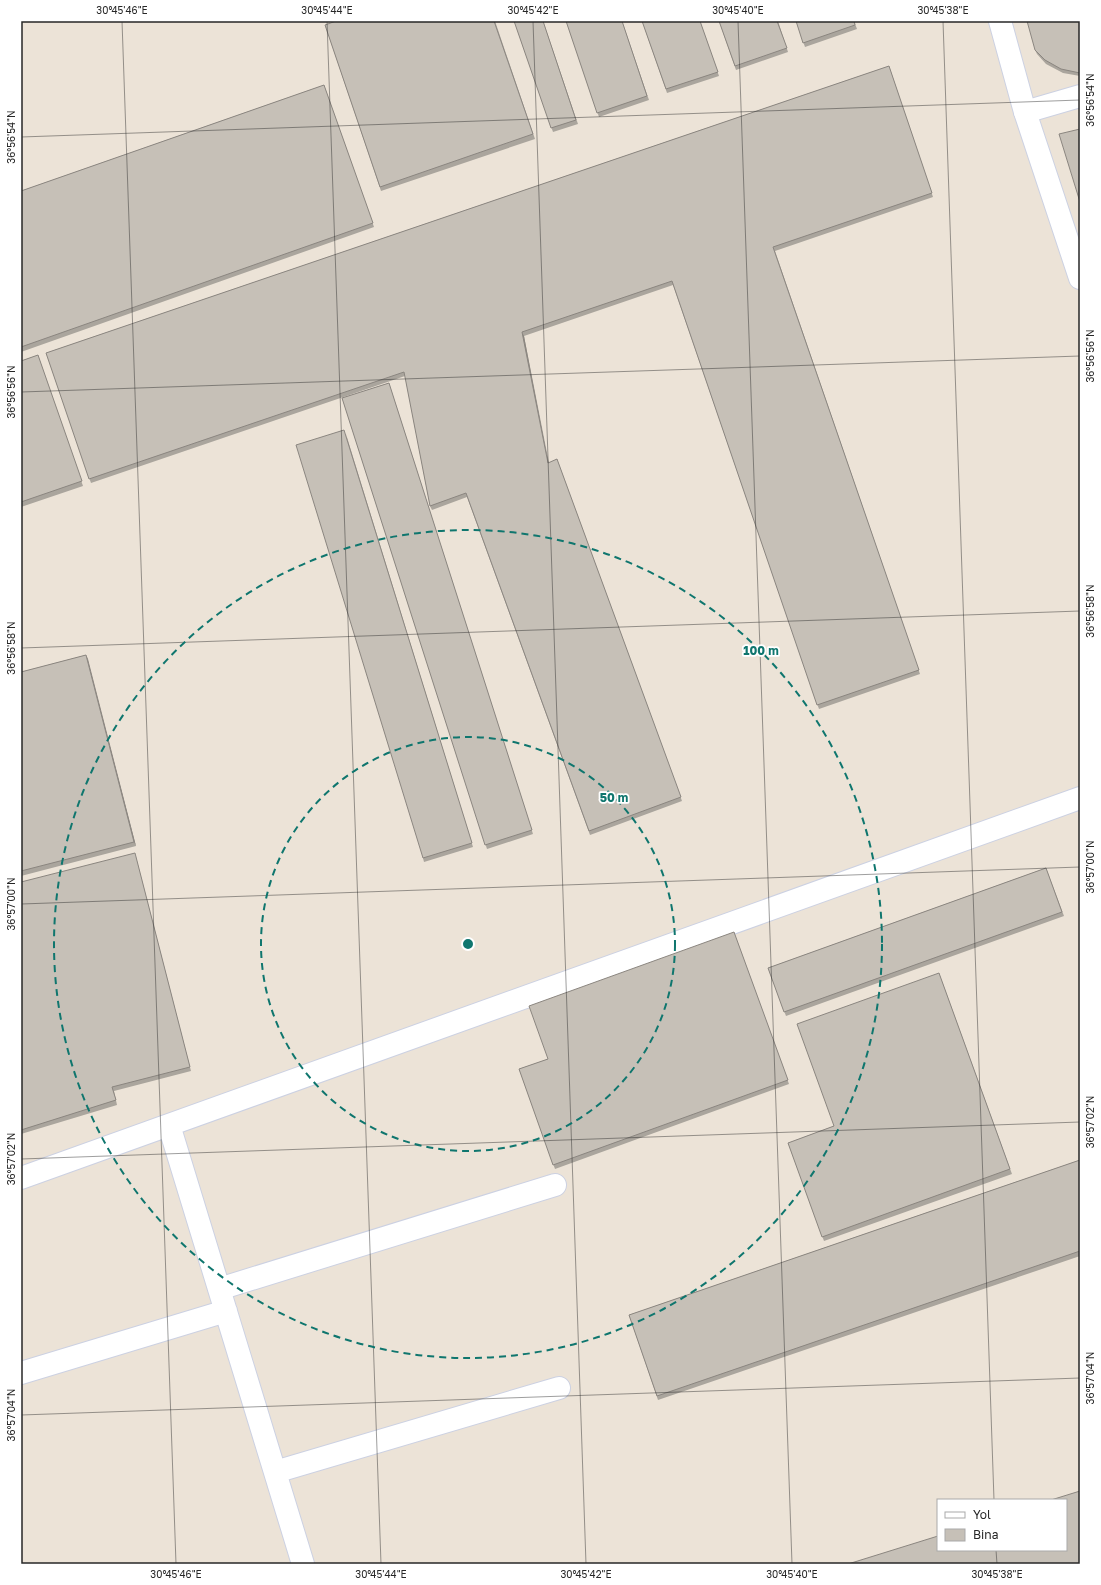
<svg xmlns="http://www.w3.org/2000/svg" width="1101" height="1585" viewBox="0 0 1101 1585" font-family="'Golos Text',sans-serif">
  <rect width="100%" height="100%" fill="#ece3d7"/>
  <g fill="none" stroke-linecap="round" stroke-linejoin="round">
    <defs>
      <path id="minor" d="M1025,112L1080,96
        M169,1125L303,1564
        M21,1178L1080,798
        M219,1289L555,1185
        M21,1373L226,1311
        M275,1472L559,1388"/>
      <path id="tertiary" d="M1000,21L1025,112L1080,278"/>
    </defs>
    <!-- minor casing -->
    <use href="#minor" stroke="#ccd1e2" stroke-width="24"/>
    <!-- tertiary casing -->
    <use href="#tertiary" stroke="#ccd1e2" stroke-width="24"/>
    <!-- minor -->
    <use href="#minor" stroke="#fff" stroke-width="22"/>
    <!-- tertiary -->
    <use href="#tertiary" stroke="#fff" stroke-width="22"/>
  </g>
  <!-- wall -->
  <path fill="#aaa59d" d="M495,21L535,139L381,191L325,25Z
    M514,21H543L578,124L553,132Z
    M566,21H622L649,100L599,117Z
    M642,21H700L719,76L667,93Z
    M719,21H778L788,52L736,70Z
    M796,21H854L857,29L805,47Z
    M1080,21V76L1063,73L1046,64L1037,54L1035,50Z
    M889,66L933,197L775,251L920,674L819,709L673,285L524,336L549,463L557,459L682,801L590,835L467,497L432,510L430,506L405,376L91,483L46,353Z
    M324,85L374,227L21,352V191Z
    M38,355L83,486L21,507V361Z
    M389,383L533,834L487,849L342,398Z
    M346,434L473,847L424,862L423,858Z
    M86,655L136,846L21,876V672Z
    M136,857L191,1071L114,1091L117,1105L21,1134V882Z
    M1046,868L1064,916L786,1016L768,968Z
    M734,932L789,1084L555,1169L519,1069L548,1059Z
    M939,973L1012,1174L824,1241L788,1143L834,1126Z
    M1080,1160V1256L658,1400L629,1315Z"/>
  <!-- shaded-wall -->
  <path fill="#8b8680" d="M522,332L524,336L549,467L548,463Z
    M86,655L88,659L136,846L134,842Z"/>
  <!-- building -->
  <path fill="#c6c0b7" stroke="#8b8680" d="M336,21H494L533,134L380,187L325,25Z
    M514,21H543L576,120L551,128Z
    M566,21H622L647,96L597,113Z
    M642,21H700L718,72L666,89Z
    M719,21H777L787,48L735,66Z
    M796,21H854L855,25L803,43Z
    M1027,21H1080V73L1061,69L1045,60L1035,50Z
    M889,66L932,193L773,247L919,670L817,705L672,281L522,332L548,463L557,459L681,797L589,831L466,493L430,506L404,372L89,479L46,353Z
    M324,85L373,223L21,347V191Z
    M1080,129V202L1059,134Z
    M38,355L82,481L21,502V361Z
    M389,383L532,830L485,845L342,398Z
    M344,430L472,843L423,858L296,445Z
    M86,655L134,842L21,871V672Z
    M135,853L190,1067L112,1087L116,1100L21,1130V882Z
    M1046,868L1062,912L784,1012L768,968Z
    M734,932L788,1080L553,1165L519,1069L548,1059L529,1006Z
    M939,973L1010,1169L822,1237L788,1143L834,1126L797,1024Z
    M1080,1160V1251L657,1396L629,1315Z
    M1080,1491V1564H848L938,1536V1550H1066V1500H1051Z"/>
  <!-- ticks -->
  <path fill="none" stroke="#272727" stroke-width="1" stroke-opacity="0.45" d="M122,21L176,1564M327,21L381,1564M533,21L586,1564M738,21L792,1564M943,21L994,1500M21,137L1080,100M21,392L1080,356M21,648L1080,611M21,904L1080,867M21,1159L1080,1122M21,1415L1080,1378M996,1550L997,1564"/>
  <!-- distance rings -->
  <g fill="none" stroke="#0f766e" stroke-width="2" stroke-dasharray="7 5">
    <circle cx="468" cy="944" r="207"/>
    <circle cx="468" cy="944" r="414"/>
  </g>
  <circle cx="468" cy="944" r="6" fill="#0f766e" stroke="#fff" stroke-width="2"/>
  <g font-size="12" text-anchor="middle" font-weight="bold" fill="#0f766e" stroke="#fff" stroke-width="3.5" stroke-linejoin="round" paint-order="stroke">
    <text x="761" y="655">100 m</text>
    <text x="614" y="802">50 m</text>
  </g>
  <!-- border -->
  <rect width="1101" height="1585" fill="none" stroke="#ffffff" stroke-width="44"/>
  <!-- legend -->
  <rect x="937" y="1499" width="130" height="52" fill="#ffffff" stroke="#a9a9a9"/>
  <rect x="945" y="1512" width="20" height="6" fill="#ffffff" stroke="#a9a9a9"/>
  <text x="973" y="1519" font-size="12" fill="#272727">Yol</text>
  <rect x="945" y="1529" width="20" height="12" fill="#c6c0b7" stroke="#a9a9a9"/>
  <text x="973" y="1539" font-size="12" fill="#272727">Bina</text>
  <rect x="22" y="22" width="1057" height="1541" fill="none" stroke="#272727" stroke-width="1.5"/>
  <g font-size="10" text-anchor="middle" fill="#272727">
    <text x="122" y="14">30°45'46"E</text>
    <text x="327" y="14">30°45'44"E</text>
    <text x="533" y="14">30°45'42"E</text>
    <text x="738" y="14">30°45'40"E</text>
    <text x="943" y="14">30°45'38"E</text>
    <text transform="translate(1090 100) rotate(-90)" y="4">36°56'54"N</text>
    <text transform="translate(11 137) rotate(-90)" y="4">36°56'54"N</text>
    <text transform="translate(1090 356) rotate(-90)" y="4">36°56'56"N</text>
    <text transform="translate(11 392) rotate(-90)" y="4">36°56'56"N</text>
    <text transform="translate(1090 611) rotate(-90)" y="4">36°56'58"N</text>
    <text transform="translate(11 648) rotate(-90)" y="4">36°56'58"N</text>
    <text transform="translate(1090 867) rotate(-90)" y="4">36°57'00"N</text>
    <text transform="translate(11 904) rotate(-90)" y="4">36°57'00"N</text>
    <text transform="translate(1090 1122) rotate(-90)" y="4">36°57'02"N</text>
    <text transform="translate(11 1159) rotate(-90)" y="4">36°57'02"N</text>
    <text transform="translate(1090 1378) rotate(-90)" y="4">36°57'04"N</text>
    <text transform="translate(11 1415) rotate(-90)" y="4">36°57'04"N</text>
    <text x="176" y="1578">30°45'46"E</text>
    <text x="381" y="1578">30°45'44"E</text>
    <text x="586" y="1578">30°45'42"E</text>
    <text x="792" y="1578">30°45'40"E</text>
    <text x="997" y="1578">30°45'38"E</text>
  </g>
</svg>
